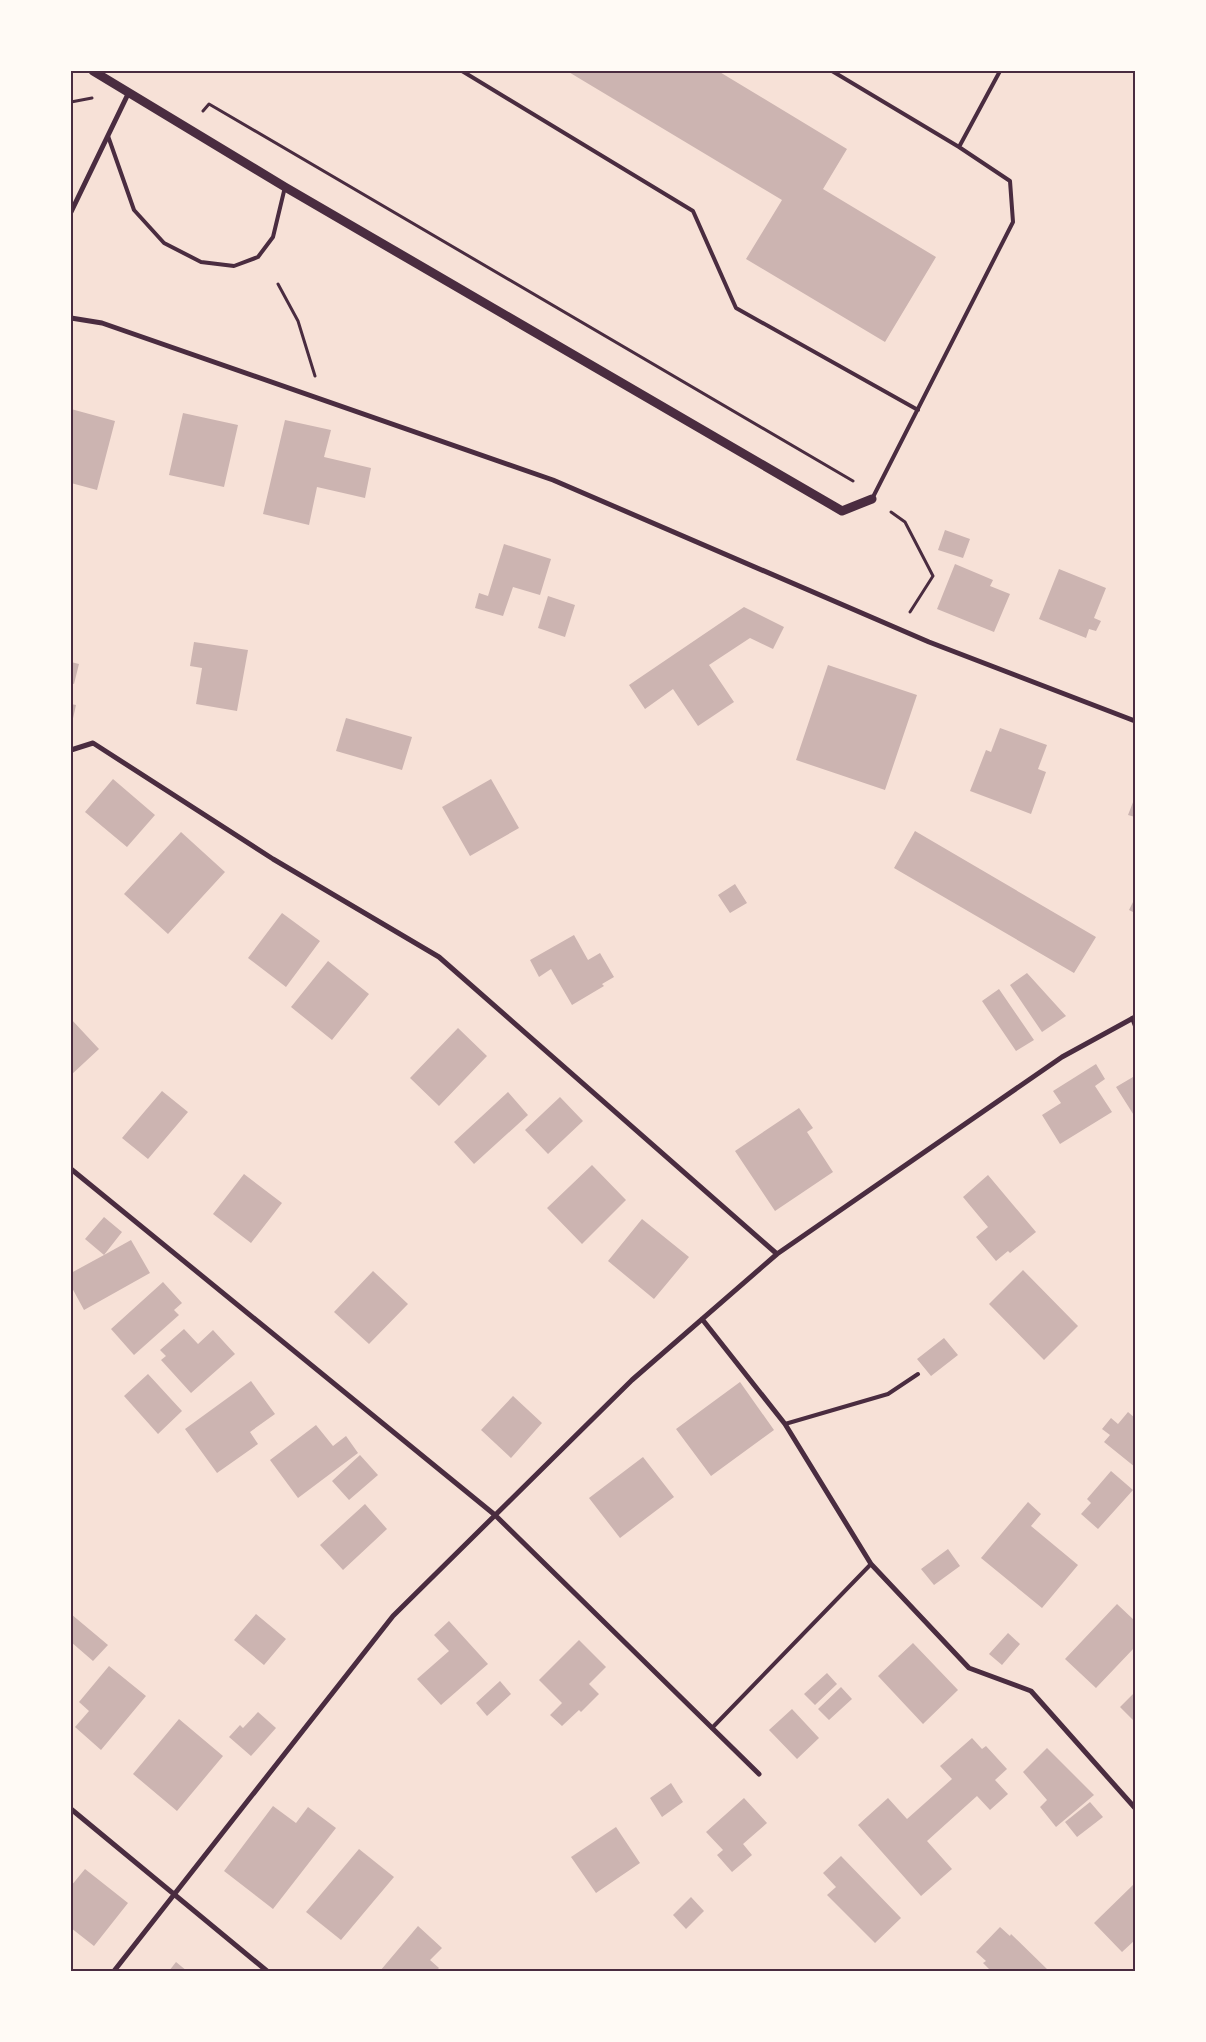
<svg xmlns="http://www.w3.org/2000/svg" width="1206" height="2042" viewBox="0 0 1206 2042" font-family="Roboto,sans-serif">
  <rect width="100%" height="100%" fill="#f7e1d7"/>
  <!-- building -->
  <path fill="#ccb4b1" d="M567,71H718L847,149L823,189L936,257L885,342L746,259L782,200Z
    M71,409L115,421L97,490L71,483Z
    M183,413L238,425L224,487L169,475Z
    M285,420L331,430L324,457L371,468L365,498L317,487L309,525L263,514Z
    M945,530L970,539L963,558L938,550Z
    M504,544L551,559L540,595L513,587L503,616L475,608L479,593L488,596Z
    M955,564L993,580L990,586L1010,594L994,632L937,609Z
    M1059,569L1106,588L1094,618L1101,621L1096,631L1089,629L1086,638L1039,619Z
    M548,596L575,605L565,637L538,628Z
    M744,607L784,627L773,649L750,638L709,665L734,702L698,726L673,689L645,709L629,685Z
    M194,642L248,650L237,711L196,704L202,668L190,666Z
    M71,662L79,664L74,684L71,683Z
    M828,665L917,695L885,790L796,760Z
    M71,704L76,705L72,723H71Z
    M346,718L412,737L402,770L336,751Z
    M1000,728L1047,745L1038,769L1046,772L1031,814L970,791L986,750L991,752Z
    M113,779L155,815L127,847L85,812Z
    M491,779L519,828L470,856L442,807Z
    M1135,797V817L1128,815Z
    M915,831L1096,937L1074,973L894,868Z
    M181,832L225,872L168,934L124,894Z
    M735,884L747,903L730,913L718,895Z
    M1135,898V913L1129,910Z
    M282,913L320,941L286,987L248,958Z
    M574,935L588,960L600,953L614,977L602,984L604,986L572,1005L551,969L539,977L530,960Z
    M328,961L369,994L332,1040L291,1007Z
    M1027,973L1066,1016L1042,1032L1010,985Z
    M999,989L1034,1040L1016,1051L982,1001Z
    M71,1019L99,1049L71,1075Z
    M458,1028L487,1056L439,1106L410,1078Z
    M1096,1064L1105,1079L1095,1086L1112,1112L1060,1144L1042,1115L1061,1103L1053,1091Z
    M1133,1077L1135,1080V1117L1116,1087Z
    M162,1091L188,1112L148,1159L122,1138Z
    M508,1092L528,1115L474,1164L454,1142Z
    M560,1097L583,1121L548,1154L525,1130Z
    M799,1108L813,1128L807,1132L833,1172L775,1211L735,1151Z
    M592,1165L626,1200L582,1244L547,1208Z
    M244,1174L282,1203L251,1243L213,1214Z
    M988,1175L1036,1232L1010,1253L1008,1251L996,1261L976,1237L988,1227L963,1197Z
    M104,1217L122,1232L104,1255L131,1240L150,1273L84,1310L71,1286V1273L104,1255L85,1239Z
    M642,1219L689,1257L654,1299L608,1261Z
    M1023,1270L1078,1326L1044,1360L989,1304Z
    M373,1271L408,1304L369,1344L334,1312Z
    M163,1282L182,1303L174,1310L179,1315L134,1355L111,1329Z
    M184,1329L198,1344L213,1330L235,1354L191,1393L161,1360L166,1356L160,1350Z
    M944,1338L958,1355L931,1376L917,1359Z
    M148,1374L182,1411L158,1434L124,1396Z
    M251,1381L275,1414L250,1432L258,1444L217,1473L185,1429Z
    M740,1382L774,1430L711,1476L676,1429Z
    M513,1396L542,1423L511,1458L481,1430Z
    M1128,1412L1135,1418V1467L1104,1442L1110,1435L1102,1429L1111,1418L1118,1424Z
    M316,1425L333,1446L346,1436L358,1453L298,1498L270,1460Z
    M360,1455L378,1475L349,1500L332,1481Z
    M643,1457L674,1497L620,1538L589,1498Z
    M1111,1471L1133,1490L1098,1529L1081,1514L1091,1503L1087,1499Z
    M1028,1502L1041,1514L1031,1526L1078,1565L1042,1608L981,1558Z
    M365,1504L387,1529L343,1570L320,1545Z
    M948,1549L960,1566L934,1585L921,1569Z
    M1117,1604L1135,1621V1647L1096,1688L1065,1659Z
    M71,1614L108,1645L93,1661L71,1642Z
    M256,1614L286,1639L264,1665L234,1640Z
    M449,1621L488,1664L441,1705L417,1679L449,1651L434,1635Z
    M1008,1633L1020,1644L1002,1665L989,1654Z
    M579,1640L606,1667L589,1684L599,1694L581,1712L579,1710L562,1726L550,1715L562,1703L539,1680Z
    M913,1643L958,1690L923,1724L878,1676Z
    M109,1666L146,1696L101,1750L75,1727L89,1711L79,1702Z
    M827,1673L837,1684L815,1705L804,1694Z
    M500,1681L511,1694L487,1716L476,1703Z
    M841,1687L852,1699L829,1720L818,1709Z
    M1135,1692V1722L1120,1707Z
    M792,1709L819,1738L797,1759L769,1730Z
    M258,1712L276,1728L251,1756L229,1737L240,1725L243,1728Z
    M179,1719L223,1756L177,1811L133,1774Z
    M972,1738L982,1749L986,1746L1007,1769L995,1780L1008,1794L990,1810L977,1796L927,1841L952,1869L921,1896L858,1825L888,1798L907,1819L952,1779L940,1766Z
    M1047,1748L1094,1795L1056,1827L1040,1807L1047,1800L1023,1772Z
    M671,1783L683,1802L662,1817L650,1798Z
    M744,1798L767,1823L743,1844L752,1855L732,1872L717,1855L723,1850L706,1832Z
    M1090,1802L1103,1817L1077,1837L1065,1822Z
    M273,1806L296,1823L308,1807L336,1828L273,1909L224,1871Z
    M616,1827L640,1863L596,1893L571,1857Z
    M359,1849L394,1877L341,1940L306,1912Z
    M841,1856L901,1918L875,1943L827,1895L836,1887L823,1873Z
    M85,1869L128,1903L94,1946L71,1928V1886Z
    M1135,1883V1940L1122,1952L1094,1923Z
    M691,1897L704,1911L686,1929L673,1915Z
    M418,1926L442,1948L430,1960L439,1968L436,1971H380Z
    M1000,1927L1010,1936L1011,1934L1049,1971H991L983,1963L986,1961L976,1952Z
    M176,1962L187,1971H169Z"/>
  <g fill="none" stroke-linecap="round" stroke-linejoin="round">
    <!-- path -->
    <path stroke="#4a2c40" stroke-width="3" d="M71,102L92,98
      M203,111L209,104L853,481
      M278,284L298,321L315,376
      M891,512L905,522L933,576L910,612"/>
    <!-- service -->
    <path stroke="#4a2c40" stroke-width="4" d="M462,71L693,211L736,308L918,410
      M832,71L959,147
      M108,136L134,210L164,243L201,262L234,266L258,257L273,237L285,187
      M872,499L1013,222L1010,181L959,147L1000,71
      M1132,1018L1135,1026
      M785,1424L888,1394L918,1374
      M712,1728L871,1564"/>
    <!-- minor -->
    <path stroke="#4a2c40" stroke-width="5" d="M71,212L129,92
      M71,318L102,323L553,480L929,642L1135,721
      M71,750L93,743L273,859L439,957L777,1254
      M71,1169L495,1515L759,1774
      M702,1319L785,1424L871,1564L969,1668L1031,1691L1135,1808
      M71,1809L267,1971
      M114,1971L393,1616L632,1380L777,1254L1062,1057L1135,1017"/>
    <!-- tertiary -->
    <path stroke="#4a2c40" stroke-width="9" d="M93,71L285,187L842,511L872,499"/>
  </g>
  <!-- border -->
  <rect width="1206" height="2042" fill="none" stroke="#fffaf5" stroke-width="145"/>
  <rect x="72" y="72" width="1062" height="1898" fill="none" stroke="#4a2c40" stroke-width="2"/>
</svg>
